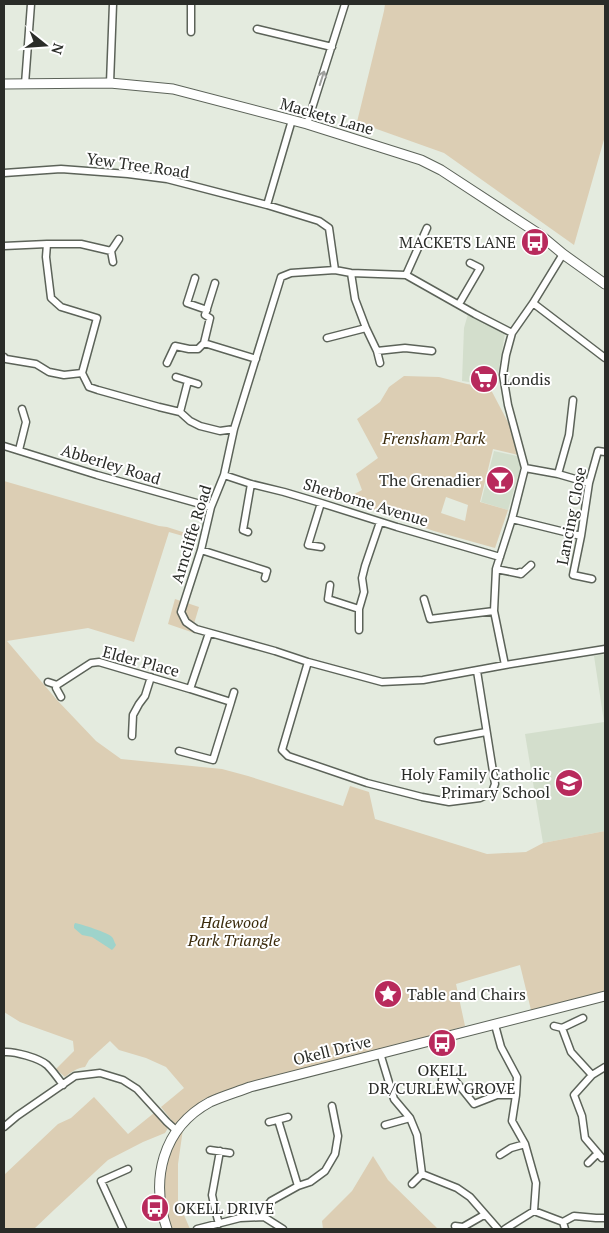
<svg xmlns="http://www.w3.org/2000/svg" width="609" height="1233" viewBox="0 0 609 1233" font-family="'PT Serif',serif">
  <rect width="100%" height="100%" fill="#e4ebdf"/>
  <!-- built -->
  <path fill="#d3decc" d="M468,314L505,333L496,386L462,381L464,328Z
    M494,451L517,456L521,466L508,510L481,502Z
    M605,654V831L543,843L525,734L604,722L594,656Z"/>
  <!-- green -->
  <path fill="#dcceb4" fill-rule="evenodd" d="M385,4H605V136L574,245L444,153L357,122L384,11Z
    M404,376L439,377L467,384L490,388L510,426L518,455L493,449L480,502L508,510L495,548L434,531L343,500L362,490L356,474L378,458L357,419L380,402L389,387ZM446,497L468,505L465,521L441,513Z
    M4,481L159,526L167,527L198,537L197,540L169,532L134,642L88,628L7,641L57,700L96,741L121,759L222,769L248,776L343,806L350,786L369,792L375,819L487,854L526,852L543,843L605,831V991L531,1010L520,965L456,984L465,1026L320,1067L261,1080L235,1088L204,1099L180,1121L177,1127L161,1107L184,1088L166,1067L146,1058L119,1050L110,1041L89,1060L85,1067C77,1068 71,1072 65,1077L56,1069L74,1051L73,1041L20,1022L4,1012Z
    M175,599L199,607L193,627L201,631L194,633L168,624Z
    M94,1097L128,1134L154,1113L168,1128L165,1133L143,1142L108,1160L55,1209L34,1229H4V1175L58,1124L71,1118Z
    M184,1122L178,1164V1201L190,1229H167L160,1199L163,1160Z
    M373,1156L388,1180L438,1229H323L322,1221L352,1191Z"/>
  <!-- water -->
  <path fill="#9ed3cb" d="M75,923C81,924 109,933 112,937C114,939 114,942 116,945L114,948L112,950L92,937L82,935L74,928V925Z"/>
  <g fill="none" stroke-linecap="round" stroke-linejoin="round">
    <defs>
      <path id="street" d="M257,29L332,47
        M191,32V4
        M110,83L113,4
        M25,84L31,4
        M307,124L345,4
        M4,173L61,169L128,174L167,179L267,205L319,221L329,228L335,270
        M267,205L292,120
        M4,246L47,244
        M113,262L111,251L119,239
        M351,273L355,299L366,328L377,351L405,348L432,351
        M406,275L427,228
        M195,278L187,303L207,310
        M215,283L205,315L210,318L204,343L256,359
        M533,303L605,358
        M459,304L480,268L470,263
        M512,333L475,314L406,275L351,273L335,270L291,273L281,277L234,429L224,475L211,507L201,550L181,612L186,622L196,629L275,651L308,662L382,682L423,680L505,665L605,649
        M327,338L366,328
        M377,351L380,363
        M4,357L6,359L36,364L49,372L64,375L82,373L89,387L98,390L159,407L180,412L190,421L200,426L220,431L234,429
        M167,363L175,346L189,349H198L204,343
        M82,373L97,318L61,307L51,298L46,257L47,244H81L111,251
        M176,377L198,384
        M180,412L188,381
        M4,446L97,475L211,507
        M19,450L26,422L22,409
        M525,468L558,474L589,483
        M558,474L569,435L573,400
        M224,475L251,484L284,492L321,503L397,527L500,557
        M321,503L308,545L321,547
        M512,519L581,536
        M248,532L243,530L251,484
        M201,550L267,571L265,578
        M496,569L521,574L520,572
        M521,574L531,565
        M592,579L573,575L581,536L589,483L598,451L605,452
        M330,585L328,599L359,609L364,592L362,578L365,566L380,522
        M424,599L430,619L494,611
        M359,609V630
        M308,662L282,750L288,756L367,783L422,797L449,802L480,798L492,792L495,784L477,671
        M505,665L494,611L496,569L512,519L525,468L508,405L503,375L506,355L512,333L533,303L563,254
        M48,682L57,685
        M61,697L56,688L57,685L91,663L99,662L190,689
        M231,702L234,692
        M132,736L133,715L139,704L145,696L151,677
        M438,741L486,732
        M179,751L213,760L231,702L190,689L209,633
        M583,1018L562,1028L571,1052L592,1075
        M495,1025L501,1047L517,1077L516,1095L512,1121L525,1144L536,1183L534,1211L505,1229
        M554,1026L562,1028
        M4,1052C14,1051 39,1058 47,1065C53,1071 58,1078 63,1085
        M380,1053L394,1099L410,1118L417,1135L422,1174L457,1188L470,1197L498,1229
        M442,1080L454,1079L474,1104L497,1095H516
        M278,1120L298,1186
        M269,1122L288,1117
        M385,1125L410,1118
        M4,1127L17,1116L75,1076L100,1073L123,1080L137,1089L167,1122L177,1131
        M210,1150L230,1153
        M500,1155L511,1148L525,1144
        M602,1158L585,1138L582,1116L574,1095L592,1075L605,1067
        M588,1163L598,1153
        M412,1184L422,1174
        M534,1211L563,1222L565,1229
        M264,1217L263,1212L271,1201L298,1186L310,1182L325,1171L335,1154L338,1136L332,1106
        M563,1222L574,1216L596,1218H605
        M219,1224L215,1209L212,1195L220,1151
        M455,1226L463,1227L484,1215
        M123,1229L101,1181L128,1169
        M197,1229L240,1218L264,1217L283,1229"/>
      <path id="secondary" d="M4,84L110,83L173,89L307,124L421,160L441,170L539,234L563,254L605,284
        M167,1229C150,1180 162,1128 210,1102C223,1096 237,1092 250,1087L605,996"/>
    </defs>
    <!-- street casing -->
    <use href="#street" stroke="#5c6359" stroke-width="9"/>
    <!-- secondary casing -->
    <use href="#secondary" stroke="#5c6359" stroke-width="11"/>
    <!-- street -->
    <use href="#street" stroke="#fff" stroke-width="6"/>
    <!-- secondary -->
    <use href="#secondary" stroke="#fff" stroke-width="9"/>
  </g>
  <!-- one-way arrows -->
  <defs><path id="oneway-shaft" d="M-6 0H5M1.5-3L5.5 0L1.5 3" fill="none" stroke-width="1.6" stroke-linecap="round" stroke-linejoin="round" transform="scale(1.25)"/></defs>
  <use stroke="#9fa09e" href="#oneway-shaft" transform="translate(322 78) rotate(-72)"/>
  <!-- icons -->
  <defs>
    <symbol id="bus-disc" viewBox="-11 -11 22 22"><circle r="9.5" fill="#b82a5c" stroke="#fff"/><path d="M-5-6H5V4H4V6H2V4H-2V6H-4V4H-5ZM-3.5-4V0h7V-4ZM-3.5 1.2v1.5H-2V1.2ZM2 1.2v1.5H3.5V1.2Z" fill="#fff"/></symbol>
    <symbol id="supermarket-disc" viewBox="-11 -11 22 22"><circle r="9.5" fill="#b82a5c" stroke="#fff"/><path d="M-6-5.5h2.5l.6 2H6L4.5 2H-2.5L-4.4-4H-6ZM-1.5 3.2a1.3 1.3 0 1 0 .1 0ZM3 3.2a1.3 1.3 0 1 0 .1 0Z" fill="#fff"/></symbol>
    <symbol id="bar-disc" viewBox="-11 -11 22 22"><circle r="9.5" fill="#b82a5c" stroke="#fff"/><path d="M-6-5H6L.8 .8V4.5H3.5V6h-7V4.5H-.8V.8Z" fill="#fff"/></symbol>
    <symbol id="school-disc" viewBox="-11 -11 22 22"><circle r="9.5" fill="#b82a5c" stroke="#fff"/><path d="M0-5L7-2L0 1L-7-2ZM-4 1L0 2.5L4 1V4Q0 6-4 4Z" fill="#fff"/></symbol>
    <symbol id="sight-disc" viewBox="-11 -11 22 22"><circle r="9.5" fill="#b82a5c" stroke="#fff"/><path d="M0-6L1.8-2.2L6-1.7L2.9 1.2L3.7 5.4L0 3.3L-3.7 5.4L-2.9 1.2L-6-1.7L-1.8-2.2Z" fill="#fff"/></symbol>
  </defs>
  <g fill-rule="evenodd">
    <use href="#bus-disc" x="519" y="226" width="32" height="32"/>
    <use href="#supermarket-disc" x="468" y="363" width="32" height="32"/>
    <use href="#bar-disc" x="484" y="464" width="32" height="32"/>
    <use href="#school-disc" x="553" y="767" width="32" height="32"/>
    <use href="#sight-disc" x="372" y="978" width="32" height="32"/>
    <use href="#bus-disc" x="426" y="1027" width="32" height="32"/>
    <use href="#bus-disc" x="139" y="1192" width="32" height="32"/>
  </g>
  <g text-anchor="middle" dominant-baseline="central" stroke-width="4" stroke-linejoin="round" paint-order="stroke">
    <!-- street labels -->
    <g font-size="16" fill="#2a2c28" stroke="#fff">
      <text transform="translate(327 116) rotate(16)">Mackets Lane</text>
      <text transform="translate(138 165) rotate(8)">Yew Tree Road</text>
      <text transform="translate(111 464) rotate(17)">Abberley Road</text>
      <text transform="translate(366 502) rotate(17)">Sherborne Avenue</text>
      <text transform="translate(571 516) rotate(-79)">Lancing Close</text>
      <text transform="translate(191 534) rotate(-73)">Arncliffe Road</text>
      <text transform="translate(141 661) rotate(15)">Elder Place</text>
      <text transform="translate(332 1050) rotate(-14)">Okell Drive</text>
    </g>
    <!-- poi labels -->
    <g font-size="16" fill="#2a2c28" stroke="#fff" text-anchor="end">
      <text x="516" y="242">MACKETS LANE</text>
      <text x="503" y="379" text-anchor="start">Londis</text>
      <text x="481" y="480">The Grenadier</text>
      <text x="550" y="774">Holy Family Catholic<tspan x="550" dy="18">Primary School</tspan></text>
      <text x="407" y="994" text-anchor="start">Table and Chairs</text>
      <text x="442" y="1070" text-anchor="middle">OKELL<tspan x="442" dy="18">DR/CURLEW GROVE</tspan></text>
      <text x="174" y="1208" text-anchor="start">OKELL DRIVE</text>
    </g>
    <!-- park labels -->
    <g font-size="16" font-style="italic" fill="#3b2b0c" stroke="#fff">
      <text x="434" y="438">Frensham Park</text>
      <text x="234" y="922">Halewood<tspan x="234" dy="18">Park Triangle</tspan></text>
    </g>
  </g>
  <!-- border -->
  <rect width="609" height="1233" fill="none" stroke="#2a2c28" stroke-width="10"/>
  <!-- north arrow -->
  <g transform="translate(45 45) rotate(107)" stroke="#ffffff" stroke-width="4" paint-order="stroke">
  <path d="M0-4L9 19L0 12L-9 19Z" fill="#2a2c28"/>
  <text y="-8" font-size="14" font-weight="bold" text-anchor="middle" fill="#2a2c28">N</text>
  </g>
</svg>
